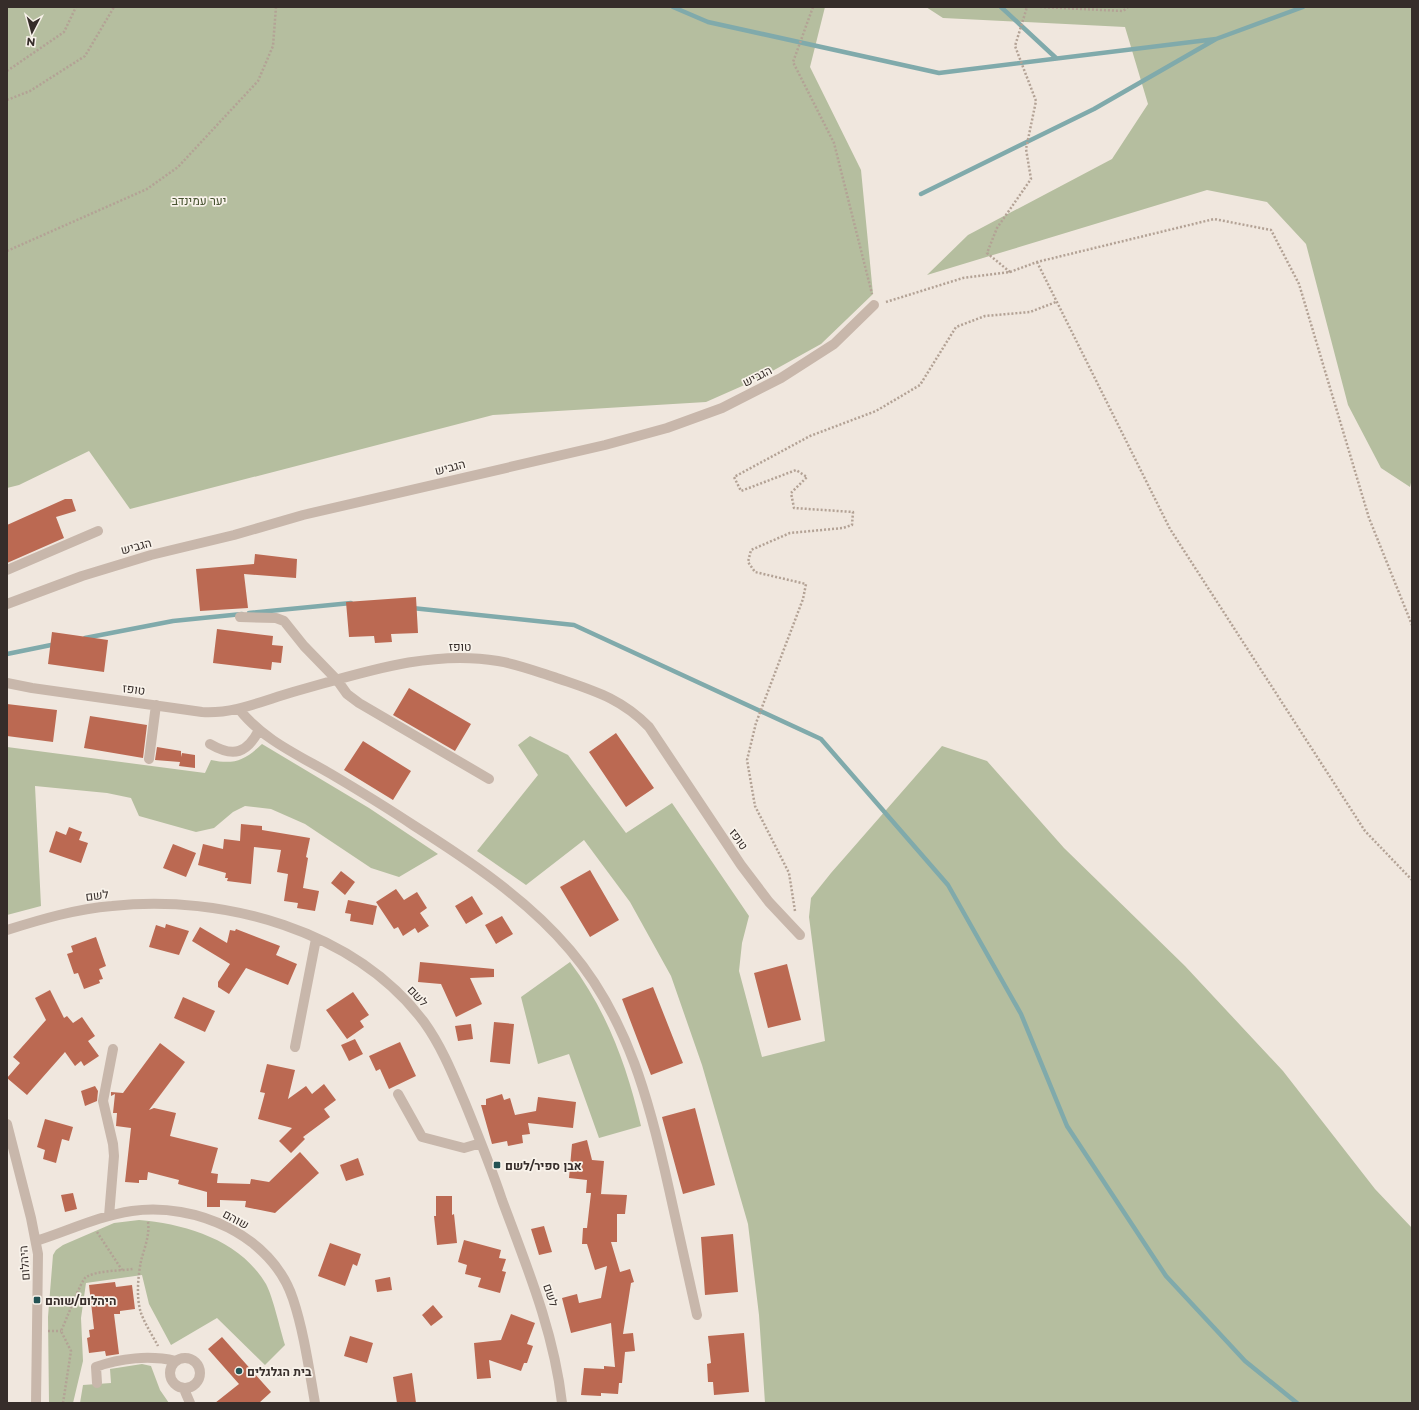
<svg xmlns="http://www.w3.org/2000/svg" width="1419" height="1410" viewBox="0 0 1419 1410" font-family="Montserrat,Heebo,sans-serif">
  <rect width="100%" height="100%" fill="#f0e7de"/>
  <!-- green -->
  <path fill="#b5be9f" d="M7,7H825L810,67L861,170L873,294L821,344L758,379L706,402L493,415L130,509L89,451L19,485L7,488Z
    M926,7H1412V478L1410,487L1381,468L1348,405L1306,244L1267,202L1207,190L927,275L968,235L1112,159L1148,104L1125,27L943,18Z
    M530,736L568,755L626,833L672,803L749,916L742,943L739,971L762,1057L825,1041L809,917L811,898L831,873L942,746L987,761L1064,848L1185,966L1283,1071L1375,1189L1412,1228V1403H765L759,1315L748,1224L702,1065L671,976L630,902L584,840L526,885L477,851L538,775L518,745Z
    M262,744L369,808L438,854L399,877L371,868L305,824L271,809L245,806L233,812L214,828L196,832L139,816L131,798L107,793L35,786L41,906L7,915V747L205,773L211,760C235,765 245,760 262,744Z
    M570,962C607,1011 627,1066 641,1126L599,1138L569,1054L538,1064L521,997Z
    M139,1220C186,1224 240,1240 266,1284C273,1297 280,1329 285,1345L265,1365L217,1318L171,1345L149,1304L142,1275L86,1283L81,1318L83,1361L73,1403H49L48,1317L53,1255L56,1250L63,1245L114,1223Z
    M142,1364L151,1366L160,1390L169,1403H80L83,1385L111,1383L110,1369Z"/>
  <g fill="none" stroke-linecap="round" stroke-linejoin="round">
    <!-- stream -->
    <path stroke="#80aaab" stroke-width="4.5" d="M673,7L708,22L939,73L1216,39
      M1001,7L1056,58
      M921,194L1094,109L1216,39L1303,7
      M412,608L574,625L821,739L948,885L1021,1014L1067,1126L1166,1276L1245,1361L1297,1403
      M249,613L351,603
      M85,638L173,621L242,614
      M7,654L56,644"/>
  </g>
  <!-- building -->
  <path fill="#bb6952" d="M65,499H72L76,511L56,517L64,538L7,563V525Z
    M255,554L297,559L296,578L244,574L248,608L200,611L196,569L254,564Z
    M416,597L418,633L391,634L392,642L375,643L374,636L349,637L346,602Z
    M217,629L273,636L272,645L283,646L281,663L272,662L271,670L213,663Z
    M52,632L108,640L104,672L48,664Z
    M409,688L471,724L455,751L393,715Z
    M7,704L57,710L53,742L7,736Z
    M90,716L147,725L143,758L84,748Z
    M616,733L654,788L626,807L589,752Z
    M363,741L411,771L393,800L344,770Z
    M157,747L181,751V757L182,753L195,755V768L179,766L180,762L155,760Z
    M241,824L262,826V830L310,838L306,857L308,858L303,888L319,891L315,911L297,908L298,903L284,901L288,874L277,872L281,850L254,847L251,884L227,881L228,878H225L226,873L198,865L203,844L223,849L224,839L240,841Z
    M69,827L82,832L79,840L88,843L81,863L49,852L56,831L66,835Z
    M173,844L196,853L186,877L163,868Z
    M590,870L619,920L590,937L560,887Z
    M341,871L355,882L345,895L331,883Z
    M396,889L404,900L417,892L427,908L420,913L429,926L418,933L415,928L403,936L398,927L394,929L376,902Z
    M472,896L483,914L466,924L455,906Z
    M348,900L377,906L373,925L350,921L351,914L345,913Z
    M502,916L513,934L496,944L485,925Z
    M166,924L189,931L179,955L149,947L156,925L165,928Z
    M200,927L227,943L230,930L235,931L236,929L280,946L276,955L297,964L288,985L246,968L229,994L218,987V982L230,964L192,941Z
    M96,937L106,966L99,969L103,979L99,980L100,983L84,989L78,973L74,974L67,954L73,952L71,946Z
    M420,962L494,969V977L470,978L482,1004L456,1017L441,984L418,982Z
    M787,964L801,1020L768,1028L754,973Z
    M653,987L683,1063L651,1075L622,999Z
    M50,990L64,1018L67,1016L73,1023L82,1017L95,1036L88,1041L99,1056L84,1066L81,1061L75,1066L65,1052L27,1095L7,1078L20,1063L13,1057L46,1020L35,998Z
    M353,992L369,1015L360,1021L364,1027L347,1039L326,1010Z
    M183,997L215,1011L205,1032L174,1018Z
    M494,1022L514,1024L510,1064L490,1062Z
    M471,1024L473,1039L458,1041L455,1026Z
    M355,1039L363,1054L349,1061L341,1045Z
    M400,1042L416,1076L389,1089L380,1069L376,1071L369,1056Z
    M160,1043L185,1062L149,1110L154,1108L176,1113L170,1136L218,1148L211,1173L218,1174L217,1183L250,1184L251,1179L269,1182L300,1152L319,1173L275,1213L245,1207L246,1201L220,1200V1207H207V1192L178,1184L179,1180L148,1172L147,1180H139V1183L125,1182L131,1128L116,1126L117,1113H113L115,1094L111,1096V1092L123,1093Z
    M267,1064L295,1070L288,1099L306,1086L312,1094L324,1084L336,1100L324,1109L330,1117L303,1137L305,1139L291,1153L279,1141L292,1128L258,1119L265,1093L260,1092Z
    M95,1086L98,1091L97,1101L85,1106L81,1091Z
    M502,1094L504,1100L510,1098L515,1115L536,1111L538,1097L576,1102L573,1128L528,1123L530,1134L522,1135L523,1143L508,1146L507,1141L492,1144L481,1105H486V1099Z
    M695,1108L715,1185L683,1194L662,1117Z
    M45,1119L73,1127L69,1141L62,1139L56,1163L43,1159L45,1150L37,1147Z
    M587,1140L592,1160L604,1161L601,1194H599L627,1195L625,1214H617V1242H611L620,1272L630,1269L634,1282L631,1283L623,1334L633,1333L635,1351L625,1352L622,1383H619L618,1394L601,1393V1396L581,1395L584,1368L604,1369V1366L615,1367L611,1323L571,1333L562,1298L577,1294L579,1303L601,1298L607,1266L595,1270L587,1244H582L583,1228H587L591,1193H586L587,1180L569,1178L572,1144Z
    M358,1158L364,1175L346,1181L340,1165Z
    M73,1193L77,1209L65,1212L61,1195Z
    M436,1196H452V1215L454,1214L457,1243L437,1245L434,1216H436Z
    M544,1226L552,1252L539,1255L531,1229Z
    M733,1234L738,1292L705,1295L701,1237Z
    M464,1240L501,1250L499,1258L506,1259L502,1271L506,1272L500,1293L478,1287L481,1278L465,1274L467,1265L458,1262Z
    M330,1243L361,1254L357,1266L353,1264L345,1286L318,1276Z
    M390,1277L392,1290L377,1292L375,1280Z
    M115,1282L116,1287L132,1285L135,1309L120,1311V1314H114L119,1354L106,1356L105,1351L89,1353L87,1338L90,1337L89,1330L94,1329L89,1285Z
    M433,1305L443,1317L431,1326L422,1315Z
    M511,1314L535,1323L527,1344L533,1346L527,1363H524L521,1371L489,1360L491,1378L477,1379L474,1343L501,1340Z
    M744,1333L749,1392L714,1395L713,1382H708L707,1364L711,1363L708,1336Z
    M350,1336L373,1343L367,1363L344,1356Z
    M222,1337L271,1392L259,1403H215L239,1384L208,1349Z
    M412,1373L416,1403H397L393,1377Z"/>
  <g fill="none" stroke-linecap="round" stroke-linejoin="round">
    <!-- path -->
    <path stroke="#b3a295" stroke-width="2.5" stroke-dasharray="2 2" stroke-linecap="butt" d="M813,7L793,62L834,143L872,294
      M1040,7L1123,11L1128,7
      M7,71L64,32L76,7
      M7,100L30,91L85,56L114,7
      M7,251L147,189L178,167L258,81L273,46L276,7
      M1037,262L1170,529L1365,831L1412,880
      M1010,272L987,253L997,228L1031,179L1026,149L1036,101L1015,46L1027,7
      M886,302L963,278L1010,272L1037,262L1214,219L1271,230L1299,284L1369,518L1412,625
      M795,911L789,873L755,806L747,760L756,723L803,599L806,584L755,572L748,562L751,550L790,533L843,528L852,525L853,512L794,508L791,493L807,477L796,470L741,491L734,477L810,436L876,411L920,385L956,327L985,316L1030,312L1056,302
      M148,1222C150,1235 144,1249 141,1261C138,1276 136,1298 141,1313C145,1324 152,1335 158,1346
      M97,1232L122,1270
      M48,1331H61
      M63,1403L71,1351L61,1331C66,1321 81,1280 86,1277C99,1270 119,1271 133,1269"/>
    <!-- minor -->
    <path stroke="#c8b7ab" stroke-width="10" d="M7,570L98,531
      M7,604L82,576L151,555L234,535L303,515L605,445L667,428L722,408L781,378L834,344L874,305
      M240,617L276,618L284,621L304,646L337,680L347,694L359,703L489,779
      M7,683L32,688L202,712C234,714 262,701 293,692C359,674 428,649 498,661C517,664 535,671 554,677C591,690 620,697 649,727L741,865L769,902L800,935
      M239,709C262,739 298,755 331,774C358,790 386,807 413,825C468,860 527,899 570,950C628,1018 650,1103 669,1189C678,1231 688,1273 697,1315
      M210,744C234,758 247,753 259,730
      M149,759L156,705
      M7,930C42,919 76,909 112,906C223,894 355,930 424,1022C442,1047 453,1075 465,1103C478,1135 491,1167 502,1200C527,1267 554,1332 562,1403
      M295,1047L316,939
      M398,1094L422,1137L464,1148L481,1143
      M7,1124L31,1218L38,1254L36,1403
      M109,1216L114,1156L113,1144L103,1101L113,1049
      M36,1241C68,1231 98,1216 132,1211C195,1202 272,1235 293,1299C304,1332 309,1369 315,1403
      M170 1373a15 15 0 1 1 30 0a15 15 0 1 1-30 0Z
      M97,1383L96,1367C120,1358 150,1355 176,1361
      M184,1389L190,1403"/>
  </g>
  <!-- markers -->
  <g fill="#235254" stroke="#f8f2ea" stroke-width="1.5">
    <rect x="493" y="1161" width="8" height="8" rx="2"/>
    <rect x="33" y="1296" width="8" height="8" rx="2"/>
    <circle cx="239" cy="1371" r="4"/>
  </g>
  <g text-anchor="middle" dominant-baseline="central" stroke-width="3.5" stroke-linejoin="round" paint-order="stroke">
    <!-- park labels -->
    <g font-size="12" fill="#465230" stroke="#f8f2ea">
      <text x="199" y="200">יער עמינדב</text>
    </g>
    <!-- street labels -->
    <g font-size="12" fill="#362d2a" stroke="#f8f2ea">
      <text transform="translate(757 376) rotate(-27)">הגביש</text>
      <text transform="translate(450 467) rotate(-14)">הגביש</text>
      <text transform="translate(136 546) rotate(-15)">הגביש</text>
      <text x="460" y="646">טופז</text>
      <text transform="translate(134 689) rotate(8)">טופז</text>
      <text transform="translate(739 839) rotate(55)">טופז</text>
      <text transform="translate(97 895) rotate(-7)">לשם</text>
      <text transform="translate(418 996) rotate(47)">לשם</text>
      <text transform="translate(236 1219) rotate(28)">שוהם</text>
      <text transform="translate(24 1263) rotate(-94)">היהלום</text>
      <text transform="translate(551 1295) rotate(71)">לשם</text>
    </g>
    <!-- poi labels -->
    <g font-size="12" font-weight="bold" fill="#362d2a" stroke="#f8f2ea" text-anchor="start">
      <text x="505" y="1165">אבן ספיר/לשם</text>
      <text x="45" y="1300">היהלום/שוהם</text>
      <text x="247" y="1371">בית הגלגלים</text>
    </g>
  </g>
  <!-- border -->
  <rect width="1419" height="1410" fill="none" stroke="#362d2a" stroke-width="16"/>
  <!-- north arrow -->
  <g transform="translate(32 32) rotate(186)" stroke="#f8f2ea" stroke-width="3" paint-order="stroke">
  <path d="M0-3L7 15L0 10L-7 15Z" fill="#362d2a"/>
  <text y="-6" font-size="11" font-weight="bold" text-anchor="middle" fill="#362d2a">N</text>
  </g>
</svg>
